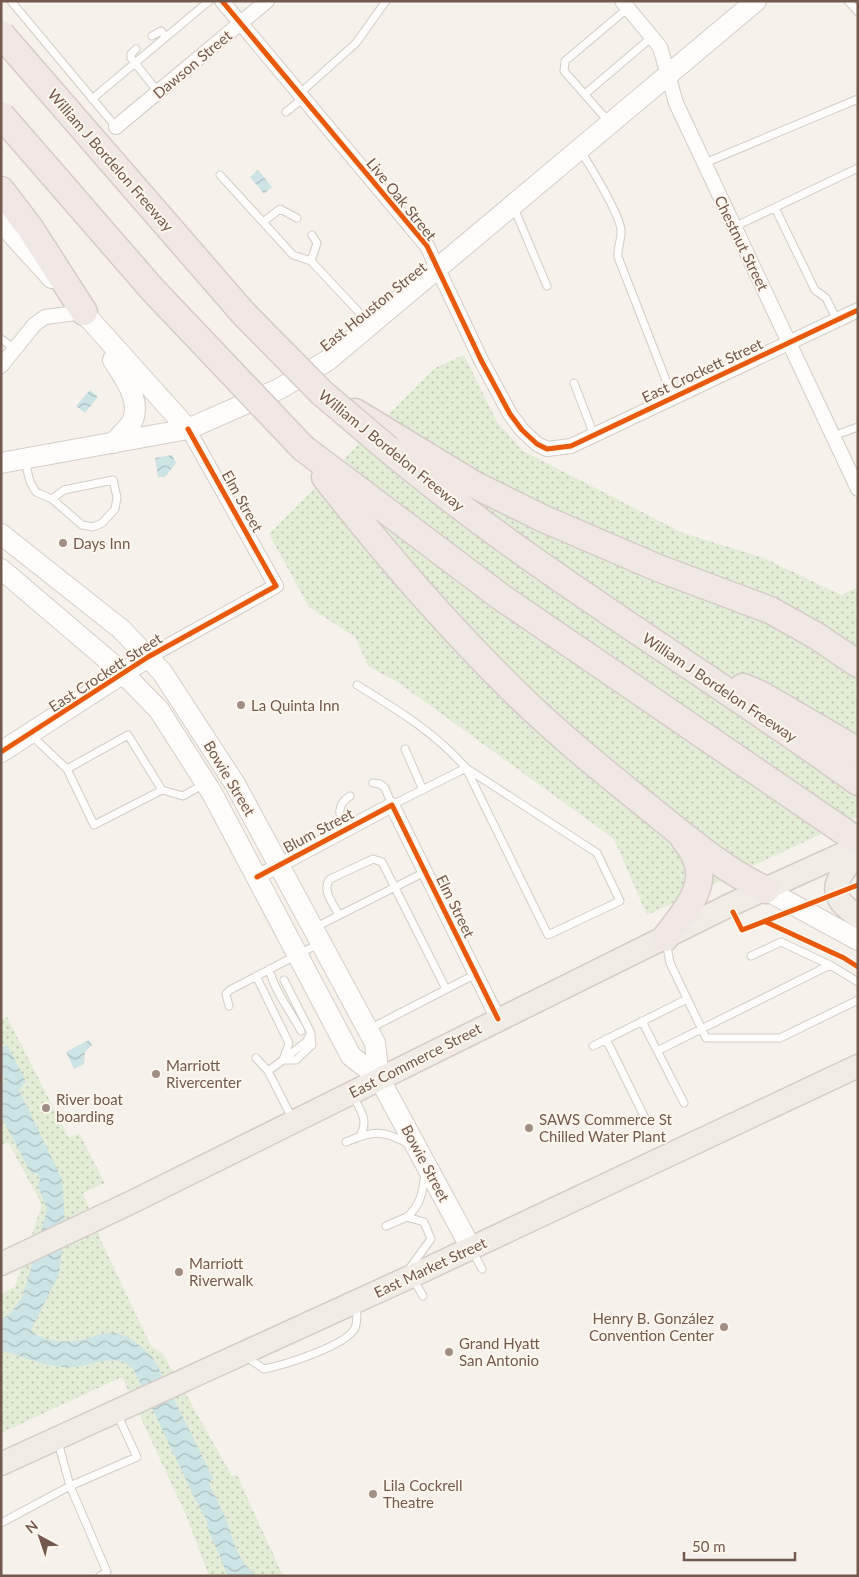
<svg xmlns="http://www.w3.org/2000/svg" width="859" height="1577" viewBox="0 0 859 1577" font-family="Lato,sans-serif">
  <defs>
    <pattern id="grass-dots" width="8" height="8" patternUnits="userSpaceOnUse" patternTransform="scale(1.25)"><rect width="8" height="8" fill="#e3ecd7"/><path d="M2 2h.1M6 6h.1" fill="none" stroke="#bcc2b1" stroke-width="1.8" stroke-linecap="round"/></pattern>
    <pattern id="water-waves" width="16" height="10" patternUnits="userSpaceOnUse" patternTransform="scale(1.25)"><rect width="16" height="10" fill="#cde4e5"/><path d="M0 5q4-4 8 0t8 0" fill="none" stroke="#abbcbc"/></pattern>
  </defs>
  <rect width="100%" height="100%" fill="#f6f1eb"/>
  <!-- grass -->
  <path fill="url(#grass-dots)" d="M464,355L497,422L523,451L683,533L764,558L841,595L858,587V817L647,915L614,839L399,683L368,666L355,637L309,607L269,534L435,368Z
    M7,1017L69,1138L79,1133L105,1183L83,1193L102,1243L151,1346L163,1354L232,1476L237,1475L283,1576H209L186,1515L122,1377L1,1433V1294L15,1287L41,1207L40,1201L8,1142L1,1145V1020Z"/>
  <!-- water -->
  <path fill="url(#water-waves)" d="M258,170L272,187L264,194L250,177Z
    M90,390L98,397L85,413L76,406Z
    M172,455L176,463L165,477H158L155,458Z
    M89,1040L92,1045L85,1052L84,1064L74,1069L66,1052Z
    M7,1045L26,1081L19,1090L62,1179L65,1222L59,1274L31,1330C42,1343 70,1343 86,1339C94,1337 104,1332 112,1333C129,1334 144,1348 154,1359L213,1478L209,1484C215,1496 221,1507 226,1519C234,1541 237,1561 257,1576H228L208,1529L207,1521L196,1501L134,1370C118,1351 94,1365 73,1367C47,1369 26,1356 1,1351V1319L9,1315L22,1298L35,1255L47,1209L38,1186L40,1181L38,1174L31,1173L1,1116V1083L5,1081L1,1073V1048Z"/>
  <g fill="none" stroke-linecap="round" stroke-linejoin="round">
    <defs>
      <path id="lane" d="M11,1L116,127
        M848,1L858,12
        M152,36L161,31L166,37
        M136,49L131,54V58L158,92
        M299,94L356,43L386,1
        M585,94L652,37
        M92,99L209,1
        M286,112L302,99
        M609,122L564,71L565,61L628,8
        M580,150C590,166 619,212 621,230C622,239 617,247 618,257L673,398
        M705,163L858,99
        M220,175L293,255L311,261L369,323
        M514,208L547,286
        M775,208L815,290L826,298L837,320
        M263,222L280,209L297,218
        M734,227L858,168
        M311,261L317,243L312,235
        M1,339L15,349
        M574,383L594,435
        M833,436L858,427
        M25,461L30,482L36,492L52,499L82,525L93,527L102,523L115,509L117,497L113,480L64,490L52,499
        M357,685C396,709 436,733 466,768L548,935L620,901L597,853L466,768L392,805L385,788L380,784L373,783
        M31,735L67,769L94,825L162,790L183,796L204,784
        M405,749L423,790
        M67,769L128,735L162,790
        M346,830C339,816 335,806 350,796
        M339,915C334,905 321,890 330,879L373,859L382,862L446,989
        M314,928L425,872
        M666,941L670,963L706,1038H780L858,1000
        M751,956L781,942L830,965L858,982
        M269,969C275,992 290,1010 301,1031
        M256,976L289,1043L283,1060L268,1071
        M229,1006L226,994L230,990L318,944
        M642,1021L684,1103
        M369,1029L476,974
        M606,1039L645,1118
        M593,1046L687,999
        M657,1051L830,965
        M256,1058L268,1071L293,1120
        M284,1059L306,1042L311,1033L284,980
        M284,1060H296L312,1045L311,1036
        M353,1096C361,1111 369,1121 360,1136
        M346,1142C372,1131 383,1129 408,1144
        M407,1217C421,1205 423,1191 425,1173
        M386,1226L407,1217L424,1222L431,1239L409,1269
        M473,1252L482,1269
        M413,1279L423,1296
        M245,1356L264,1369C284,1365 346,1346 355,1328C358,1322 356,1312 357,1305
        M58,1442L70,1486L137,1457L117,1414
        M1,1523L70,1486L107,1572L100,1576"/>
      <path id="street" d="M222,1L427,246L481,360L510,414L522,430L537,444L547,449L571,446L858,310
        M622,1L660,47L676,103L858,489
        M116,127L267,1
        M1,366L34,325L45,317L84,312
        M148,657L276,586L188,429
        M257,877L392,805L498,1019"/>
      <path id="secondary" d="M1,222L52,278
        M75,303L188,429
        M113,360C124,377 142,401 132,422C128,429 119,436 114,443
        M1,463L188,429L279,389L327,361L756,1
        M1,534L121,629L162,672L235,784L375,1043L379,1078
        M1,569L123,673L159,710L212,793L351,1056L379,1078L471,1248
        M1,752L148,657
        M766,890L858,940"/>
      <path id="primary" d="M858,853C837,878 822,894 858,916
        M1,1264L132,1202L730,905L858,847
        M1,1464L412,1276L858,1066"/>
      <path id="highway" d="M1,190L30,228L84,312
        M355,412L475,485L544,519L658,568L770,610L815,635L858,664
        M303,448L501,597L858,841
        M388,449C535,572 702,669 858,782
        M325,477C385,554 450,629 520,697C559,735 601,769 643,803C682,834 720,868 766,890
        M743,687L760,694L858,751
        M665,938C681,917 709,887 696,859C694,852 688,845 684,839"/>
    </defs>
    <!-- lane casing -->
    <use href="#lane" stroke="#d3cdc6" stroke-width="9"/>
    <!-- street casing -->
    <use href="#street" stroke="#d3cdc6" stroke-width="16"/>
    <!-- secondary casing -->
    <use href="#secondary" stroke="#d6cec8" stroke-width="22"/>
    <!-- primary casing -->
    <use href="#primary" stroke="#d5ccc7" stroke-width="25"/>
    <!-- highway casing -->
    <use href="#highway" stroke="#d5ccc7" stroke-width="29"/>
    <!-- lane -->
    <use href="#lane" stroke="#fefdfc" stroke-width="7"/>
    <!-- street -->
    <use href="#street" stroke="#fefdfc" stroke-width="14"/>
    <!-- secondary -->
    <use href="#secondary" stroke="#fefdfc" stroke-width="20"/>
    <!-- primary -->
    <use href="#primary" stroke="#f1ede6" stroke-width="22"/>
    <!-- highway -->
    <use href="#highway" stroke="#f0e8e4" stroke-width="26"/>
    <defs>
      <path id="highway-bridge" d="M1,34L244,314L322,393L388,449
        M1,115L152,289L303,448"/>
    </defs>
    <!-- highway-bridge casing -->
    <use href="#highway-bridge" stroke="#d5ccc7" stroke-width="29" stroke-linecap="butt"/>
    <!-- highway-bridge -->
    <use href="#highway-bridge" stroke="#f0e8e4" stroke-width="26"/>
    <defs>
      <path id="cycleway" d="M222,1L427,246L481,360L510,414L522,430L537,444L547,449L571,446L858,310
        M1,752L148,657L276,586L188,429
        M257,877L392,805L498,1019
        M733,912L742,930L858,885
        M766,922L844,958L858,967"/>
    </defs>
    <!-- cycleway casing -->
    <use href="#cycleway" stroke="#fef7ed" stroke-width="8"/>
    <!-- cycleway -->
    <use href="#cycleway" stroke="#e8590c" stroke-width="5"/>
  </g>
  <!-- markers -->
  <g fill="#a18e84" stroke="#fef7ed" stroke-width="2">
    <circle cx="63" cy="543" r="5"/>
    <circle cx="241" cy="705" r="5"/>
    <circle cx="156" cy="1074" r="5"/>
    <circle cx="46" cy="1108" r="5"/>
    <circle cx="529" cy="1128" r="5"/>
    <circle cx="179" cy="1272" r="5"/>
    <circle cx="724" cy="1327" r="5"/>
    <circle cx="449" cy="1352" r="5"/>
    <circle cx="373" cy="1494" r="5"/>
  </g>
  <g text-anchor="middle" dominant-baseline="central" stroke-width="4" stroke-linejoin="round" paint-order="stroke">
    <!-- street labels -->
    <g font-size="15" fill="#73594d" stroke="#fef7ed">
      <text transform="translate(192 64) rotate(-40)">Dawson Street</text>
      <text transform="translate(111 160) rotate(49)">William J Bordelon Freeway</text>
      <text transform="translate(402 199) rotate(51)">Live Oak Street</text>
      <text transform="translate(742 243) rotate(64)">Chestnut Street</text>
      <text transform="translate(373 306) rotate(-39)">East Houston Street</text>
      <text transform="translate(702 370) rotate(-25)">East Crockett Street</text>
      <text transform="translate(392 450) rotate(39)">William J Bordelon Freeway</text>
      <text transform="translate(243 501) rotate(61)">Elm Street</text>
      <text transform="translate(105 672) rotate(-33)">East Crockett Street</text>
      <text transform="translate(720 687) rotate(34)">William J Bordelon Freeway</text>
      <text transform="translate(230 778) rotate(59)">Bowie Street</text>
      <text transform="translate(318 830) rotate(-28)">Blum Street</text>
      <text transform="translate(456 906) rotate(64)">Elm Street</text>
      <text transform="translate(415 1060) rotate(-27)">East Commerce Street</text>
      <text transform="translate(426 1163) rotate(62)">Bowie Street</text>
      <text transform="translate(430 1267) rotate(-25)">East Market Street</text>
    </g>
    <!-- poi labels -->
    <g font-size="15" fill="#73594d" stroke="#fef7ed" text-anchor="start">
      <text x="73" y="543">Days Inn</text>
      <text x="251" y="705">La Quinta Inn</text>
      <text x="166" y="1065">Marriott<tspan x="166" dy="17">Rivercenter</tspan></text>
      <text x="56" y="1099">River boat<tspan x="56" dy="17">boarding</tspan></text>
      <text x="539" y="1119">SAWS Commerce St<tspan x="539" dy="17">Chilled Water Plant</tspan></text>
      <text x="189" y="1263">Marriott<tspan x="189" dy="17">Riverwalk</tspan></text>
      <text x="714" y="1318" text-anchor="end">Henry B. González<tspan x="714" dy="17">Convention Center</tspan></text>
      <text x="459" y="1343">Grand Hyatt<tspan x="459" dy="17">San Antonio</tspan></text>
      <text x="383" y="1485">Lila Cockrell<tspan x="383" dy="17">Theatre</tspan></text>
    </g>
  </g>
  <!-- border -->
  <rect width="859" height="1577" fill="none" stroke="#73594d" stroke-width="5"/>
  <!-- north arrow -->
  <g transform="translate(40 1537) rotate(320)" stroke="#fef7ed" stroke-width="4" paint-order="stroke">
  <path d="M0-4L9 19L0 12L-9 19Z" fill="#73594d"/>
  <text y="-8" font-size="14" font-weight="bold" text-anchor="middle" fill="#73594d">N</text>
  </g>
  <!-- scale -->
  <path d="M684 1552v8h111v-8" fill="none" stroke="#73594d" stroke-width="2.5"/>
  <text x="692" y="1552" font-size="15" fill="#73594d" stroke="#fef7ed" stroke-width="4" paint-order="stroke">50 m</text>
</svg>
